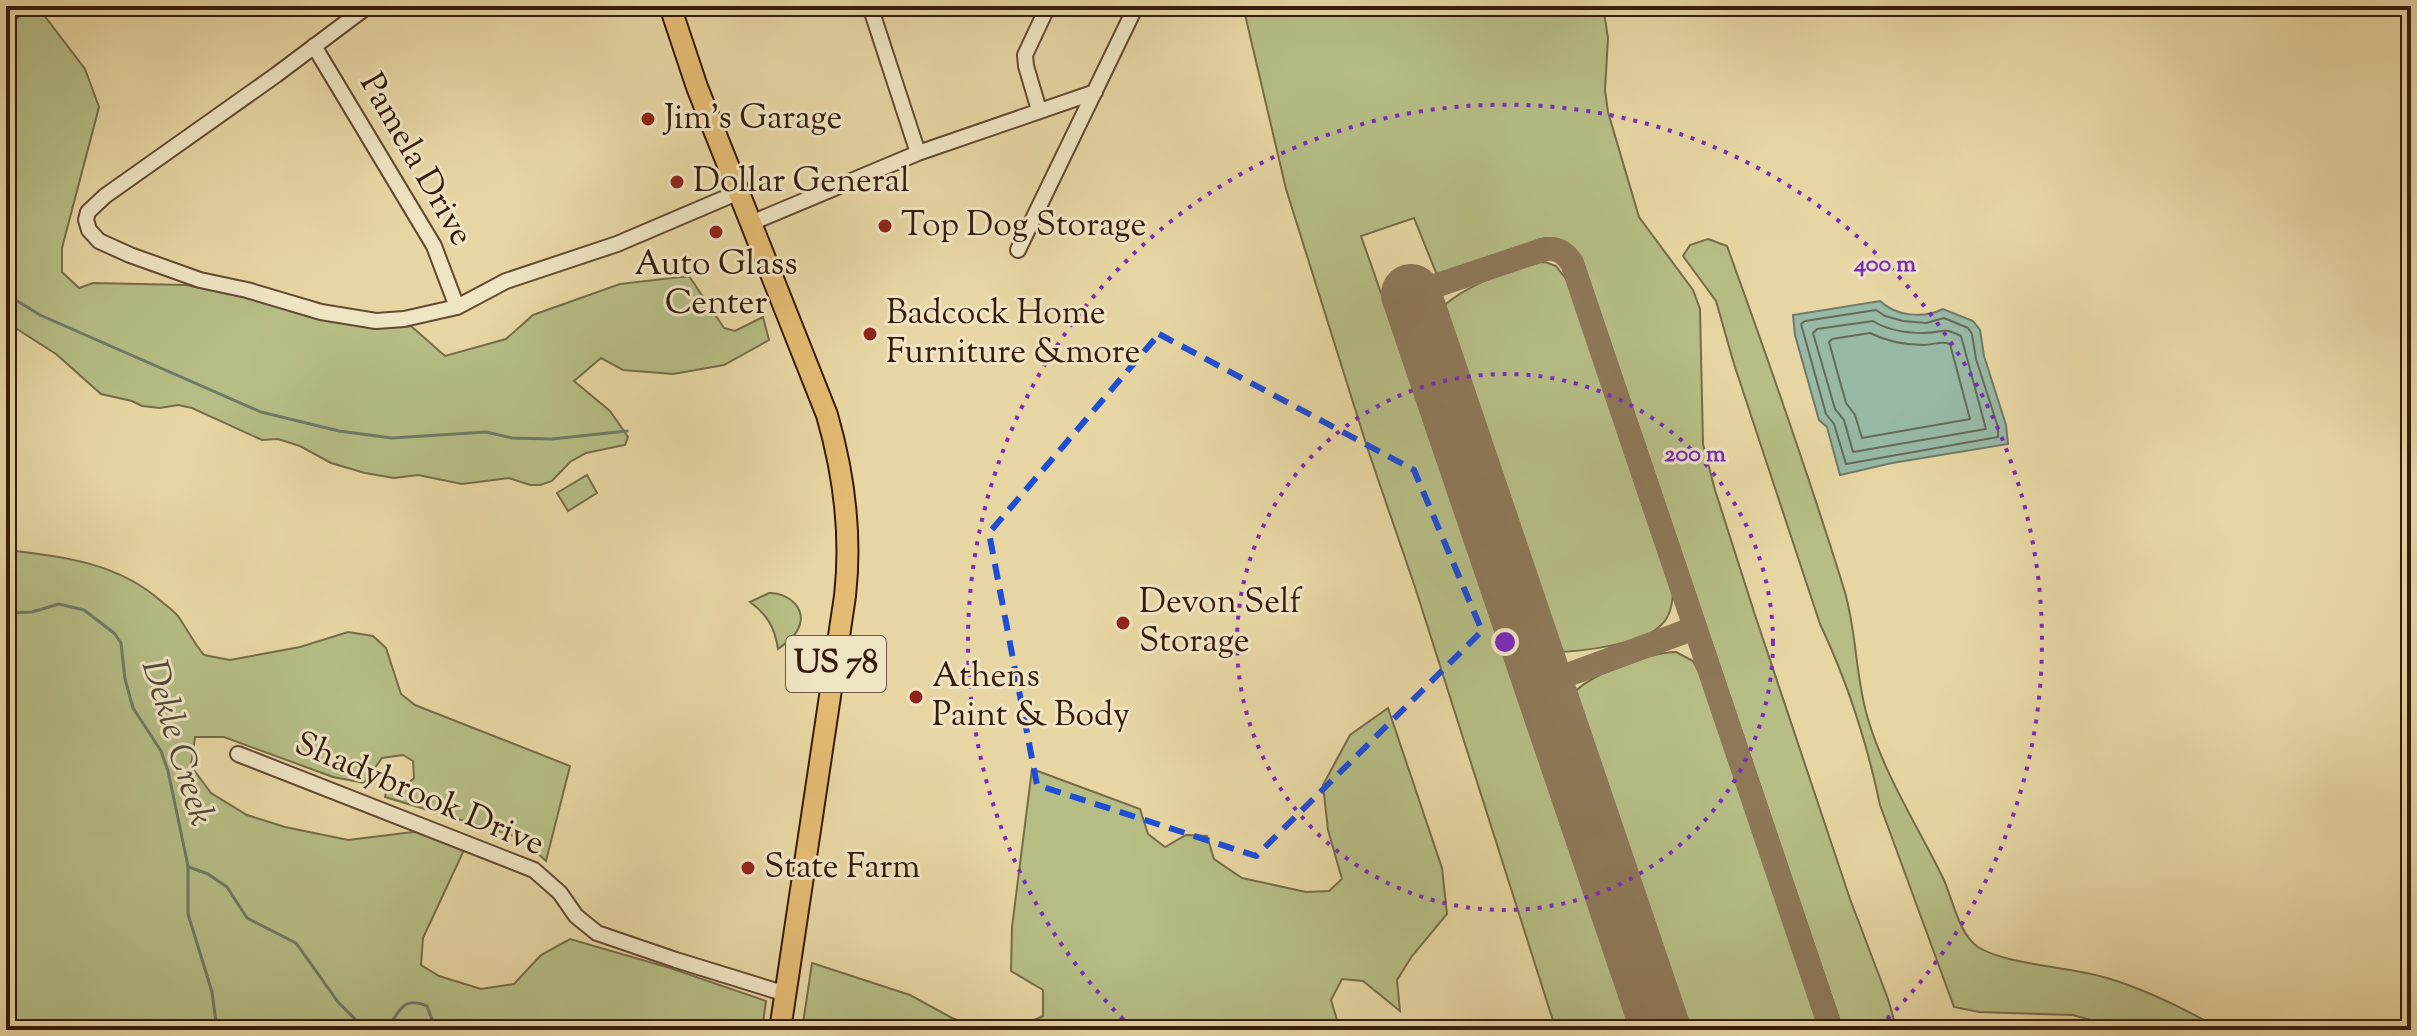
<svg xmlns="http://www.w3.org/2000/svg" width="2417" height="1036" viewBox="0 0 2417 1036" font-family="'Sorts Mill Goudy',serif">
  <rect width="100%" height="100%" fill="#e7d6a3"/>
  <filter id="stains"><feTurbulence type="fractalNoise" baseFrequency=".0025" numOctaves="4"/><feColorMatrix values="0 0 0 0 .2 0 0 0 0 .09 0 0 0 0 .02 0 0 0 .5 -.17"/></filter>
  <radialGradient id="worn" r=".72"><stop offset=".6" stop-color="#630" stop-opacity="0"/><stop offset="1" stop-color="#630" stop-opacity=".3"/></radialGradient>
  <!-- green -->
  <path fill="#b6bd85" stroke="#766c49" stroke-width="2" d="M34,6H37L85,69L99,107L62,248V272L79,288L93,283L186,285L258,300L329,321L377,327L411,326L445,356L506,339L533,315L620,284L689,276L724,328L735,331L763,317L769,340L724,365L673,374L623,370L601,358L574,381L610,411L628,437L625,445L586,453L570,462L552,481L540,485H530L509,478L462,484L418,475L394,478L365,473L331,463L300,446L278,439L262,440L192,408L178,405L160,408L142,406L132,401L101,394L56,354L6,322V26Z
    M1243,6H1603L1608,38L1605,90L1608,112L1639,217L1693,290L1700,309L1703,444L1715,490L1755,615L1850,899L1888,999L1897,1030H1843L1581,257C1572,243 1561,237 1545,238L1437,275L1414,218L1361,236L1381,293L1388,292L1637,1030H1556L1415,587L1368,450L1286,189Z
    M1708,239L1727,246C1768,359 1808,473 1844,589C1857,631 1855,677 1868,719C1885,776 1917,825 1943,878C1953,899 1958,933 1978,947C2009,966 2070,966 2107,978C2148,990 2185,1009 2222,1030H2125L2073,1015L1979,1012L1954,1007L1880,805C1867,743 1847,681 1820,624L1734,364L1716,301L1683,256L1690,245Z
    M1545,262L1556,266L1569,283L1673,593C1672,606 1670,618 1659,627C1641,644 1580,652 1555,652L1440,310C1457,290 1518,263 1545,262Z
    M587,475L597,493L568,511L557,493Z
    M6,550C62,556 119,563 162,602C168,607 176,612 180,619C188,631 194,643 204,655L230,660L300,647L348,632L373,636L386,648L401,694L415,705L570,766L546,861L521,838L385,797L386,791L403,788L414,778L413,761L403,755L382,758L364,783L333,777L224,737H195L191,766L211,793L247,815L285,827L348,840L421,831L464,850L423,938L421,965L439,976L481,989L514,984L541,955L570,939L670,968L766,1001L762,1030H6Z
    M769,593C789,592 809,610 797,631C793,639 785,644 778,649C775,628 767,614 750,602Z
    M1676,652L1693,661L1702,678L1820,1030H1681L1570,698C1583,676 1650,652 1676,652Z
    M1388,708L1442,868L1447,914L1412,956L1397,980L1400,1011L1363,981L1342,979L1331,1000L1340,1030H986C1007,1021 1022,1027 1043,1016V990L1011,971L1012,927L1032,769L1140,809L1148,834L1165,847L1186,835L1207,836L1214,859L1242,878L1306,892L1329,891L1342,879L1328,830L1323,785L1350,735Z
    M812,963L910,995L952,1018L982,1030H802Z"/>
  <!-- water -->
  <path fill="#97b9a5" stroke="#707a68" stroke-width="2" d="M1880,301C1896,316 1923,319 1943,309L1973,321L1980,330L1984,356L2006,425L2008,444L1892,463L1840,475L1827,427L1819,420L1795,335L1793,315Z"/>
  <g fill="none" stroke-linecap="round" stroke-linejoin="round">
    <!-- shore -->
    <path stroke="#666a59" stroke-width="2" d="M1876,310L1885,316L1903,321L1926,323L1944,318L1968,328L1972,334L1976,359L1998,427V437L1846,464L1834,424L1826,414L1801,324L1805,321Z
      M1873,321C1887,330 1907,333 1924,333C1943,333 1941,326 1961,336L1986,429L1853,452L1844,420L1835,409L1813,333L1817,329Z
      M1870,333C1886,341 1906,345 1924,345C1934,345 1941,340 1950,344L1970,419L1862,438L1855,415L1846,403L1829,342L1832,339Z"/>
    <!-- stream -->
    <path stroke="#707a68" stroke-width="3" d="M6,294L40,315L261,412L339,431L392,438L486,432L512,438L552,439L627,431
      M6,613L32,612L59,604L84,610L114,633L121,643L125,679L133,708L161,751L168,771L188,866V914L212,992L217,1030
      M189,867L208,874L227,887L247,918L296,943L338,1002L366,1030
      M383,1030C401,1019 396,994 427,1006L436,1030
      M548,1030C560,1022 574,1023 586,1030"/>
    <!-- taxiway -->
    <path stroke="#8e7858" stroke-width="24" d="M1411,294L1542,250C1557,247 1563,251 1572,263L1831,1030
      M1543,684L1695,628"/>
    <!-- runway -->
    <path stroke="#8e7858" stroke-width="60" d="M1411,294L1661,1030"/>
    <defs>
      <path id="minor" d="M368,6L276,75L105,196L88,212L86,220L89,230L99,241L130,255L200,280L247,290L321,312L376,321L404,319L457,307L506,281L617,244L739,192
        M870,6L918,153
        M314,46L434,246L457,307
        M1039,110L1026,66L1025,55L1048,6
        M751,223L918,153L1095,92
        M1018,250L1136,6
        M238,754L534,870L560,893L576,916L597,933L676,960L786,994"/>
      <path id="highway" d="M670,6L697,87L827,415C844,474 852,534 845,596L780,1030"/>
    </defs>
    <!-- minor casing -->
    <use href="#minor" stroke="#624a32" stroke-width="18"/>
    <!-- highway casing -->
    <use href="#highway" stroke="#361b0d" stroke-width="24"/>
    <!-- minor -->
    <use href="#minor" stroke="#efe4c3" stroke-width="14"/>
    <!-- highway -->
    <use href="#highway" stroke="#e4bb72" stroke-width="20"/>
  </g>
  <!-- marked area -->
  <path fill="none" stroke="#1d4ed8" stroke-width="6" stroke-dasharray="16 10" stroke-linejoin="round" d="M1159,334L1414,470L1482,631L1256,856L1037,785L989,533Z"/>
  <!-- distance rings -->
  <g fill="none" stroke="#7b2cbf" stroke-width="4" stroke-dasharray="4 8">
    <circle cx="1505" cy="642" r="268"/>
    <path d="M1132 1028A537 537 0 1 1 1878 1028"/>
  </g>
  <!-- markers -->
  <g fill="#8f2418" stroke="#efe4c3" stroke-width="3">
    <circle cx="648" cy="119" r="8"/>
    <circle cx="677" cy="182" r="8"/>
    <circle cx="885" cy="226" r="8"/>
    <circle cx="716" cy="232" r="8"/>
    <circle cx="870" cy="334" r="8"/>
    <circle cx="1123" cy="623" r="8"/>
    <circle cx="916" cy="697" r="8"/>
    <circle cx="748" cy="868" r="8"/>
  </g>
  <g text-anchor="middle" dominant-baseline="central" stroke-width="6" stroke-linejoin="round" paint-order="stroke">
    <!-- shield labels -->
    <rect fill="#efe4c3" stroke="#6e5744" stroke-width="2" x="786" y="636" width="100" height="56" rx="6"/>
    <g font-size="32" font-weight="bold" fill="#361b0d">
      <text x="836" y="664">US 78</text>
    </g>
    <!-- poi labels -->
    <g font-size="34" fill="#361b0d" stroke="#efe4c3" text-anchor="start">
      <text x="664" y="119">Jim's Garage</text>
      <text x="693" y="182">Dollar General</text>
      <text x="901" y="226">Top Dog Storage</text>
      <text x="716" y="265" text-anchor="middle">Auto Glass<tspan x="716" dy="39">Center</tspan></text>
      <text x="886" y="314">Badcock Home<tspan x="886" dy="39">Furniture &amp;more</tspan></text>
      <text x="1139" y="603">Devon Self<tspan x="1139" dy="39">Storage</tspan></text>
      <text x="932" y="677">Athens<tspan x="932" dy="39">Paint &amp; Body</tspan></text>
      <text x="764" y="868">State Farm</text>
    </g>
    <!-- street labels -->
    <g font-size="34" fill="#361b0d" stroke="#efe4c3">
      <text transform="translate(415 160) rotate(60)">Pamela Drive</text>
      <text transform="translate(419 795) rotate(23)">Shadybrook Drive</text>
    </g>
    <!-- water labels -->
    <g font-size="36" font-style="italic" fill="#534a3b" stroke="#efe4c3">
      <text transform="translate(176 743) rotate(73)">Dekle Creek</text>
    </g>
  </g>
  <circle cx="1505" cy="642" r="12" fill="#7b2cbf" stroke="#efe4c3" stroke-width="4"/>
  <g font-size="24" text-anchor="middle" font-weight="bold" fill="#7b2cbf" stroke="#efe4c3" stroke-width="6" stroke-linejoin="round" paint-order="stroke">
    <text x="1885" y="271">400 m</text>
    <text x="1695" y="461">200 m</text>
  </g>
  <!-- margin -->
  <rect width="2417" height="1036" fill="none" stroke="#e7d6a3" stroke-width="32"/>
  <rect x="8" y="8" width="2401" height="1020" fill="none" stroke="#361b0d" stroke-width="4"/>
  <rect x="16" y="16" width="2385" height="1004" fill="none" stroke="#361b0d" stroke-width="2"/>
  <rect width="100%" height="100%" filter="url(#stains)"/>
  <rect width="100%" height="100%" fill="url(#worn)"/>
</svg>
